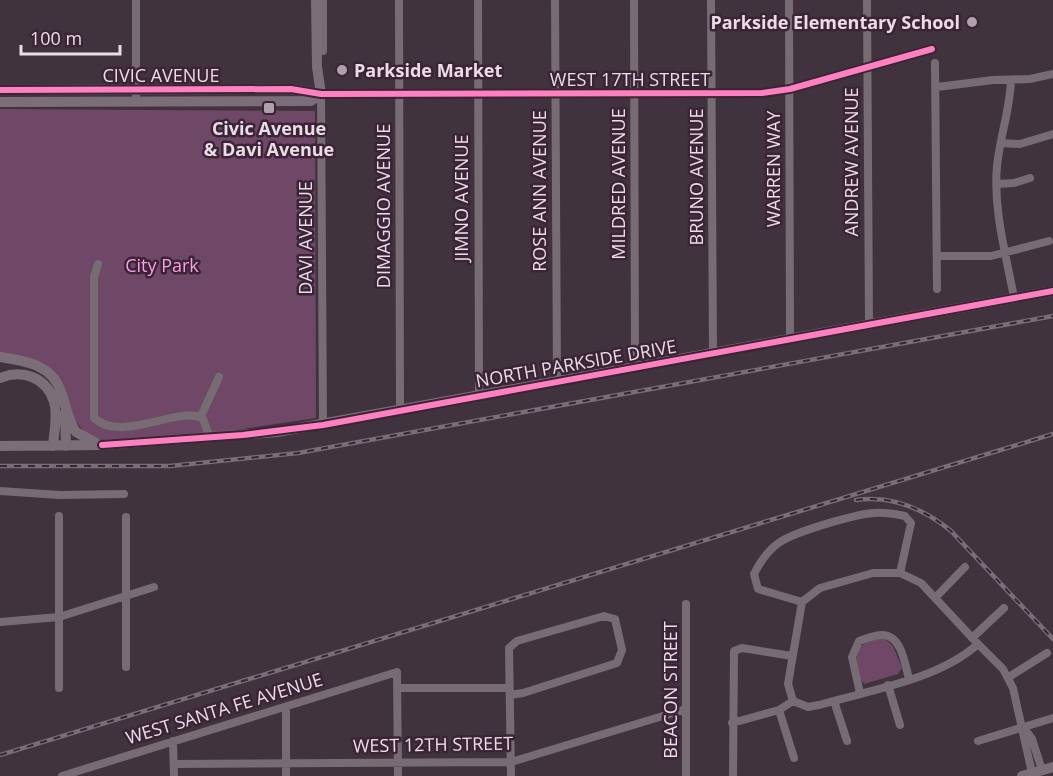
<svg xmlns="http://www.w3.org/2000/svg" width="1053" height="776" viewBox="0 0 1053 776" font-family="'Open Sans',sans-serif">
  <rect width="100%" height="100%" fill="#40333d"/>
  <!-- park -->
  <path fill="#704867" d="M0,109L315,111L316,418L229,431L102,440C74,433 70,408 61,384L0,352Z
    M878,639H885L893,646L902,668L898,674L864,684C857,675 852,651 864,644C868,641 874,640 878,639Z"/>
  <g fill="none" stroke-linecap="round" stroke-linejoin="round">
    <!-- street -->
    <path stroke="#776c74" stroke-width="8" d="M136,0V101
      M399,0L400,412
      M478,0L479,397
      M555,0L557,382
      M634,0L635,367
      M711,0L713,354
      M789,0L790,339
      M867,0L869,324
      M317,51H323V0
      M935,63L937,289
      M1011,80C1010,110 1000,136 997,166C993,210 1006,254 1014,298
      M937,87L993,80L1030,79L1053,74
      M1002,143L1020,144L1053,134
      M997,184L1014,183L1030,178
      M937,256H991L1049,241
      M98,264L94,277V418C121,444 182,404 203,419L210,438
      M201,416L219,377
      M323,425L321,94L762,93L790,89L932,49
      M0,491L60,495L124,494
      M59,516V688
      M126,517V667
      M873,573H900L921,583L978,644C938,680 870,690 819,705L808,707L793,701L788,684L802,602L820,588Z
      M935,598L965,567
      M802,602L758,589L754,574C760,562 768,550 780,542C797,531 853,515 873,513C884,512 895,514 905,516L911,523L900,573
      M0,622L59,617L154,587
      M972,638L1004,608
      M978,644L1003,669L1013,688L1032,773
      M1009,677L1047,653
      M888,685L900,725
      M397,688H509
      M860,693L852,657L859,641C866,639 876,634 883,635C902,636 905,665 909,679
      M510,695L523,693L617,663L622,650L615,619L604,616L517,641L509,648L511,776
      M834,701L847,741
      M286,707V776
      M779,710L794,758
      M732,723L779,710L793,701
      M1023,727L1032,739L1042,770
      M173,741L174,776
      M978,741L1053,718
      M174,764L511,762L686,709
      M62,776L397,672L398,776
      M686,776V604
      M733,776L734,651L742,648L792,656"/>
    <!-- secondary -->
    <path stroke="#7c6e78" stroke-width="10" d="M316,0L317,67L321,94
      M0,90L291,89L321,94
      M0,102L311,101L321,94
      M0,357C25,361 52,364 61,392C66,406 68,420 76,432L96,443
      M0,378C22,369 47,377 54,402C58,415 54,432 53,446
      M65,413L66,446
      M0,446L102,445L277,432L1053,291
      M1022,776L1053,767"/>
    <defs>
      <path id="rail" d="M0,466H170L298,453L1053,316
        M856,500C892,495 924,509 951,531L1053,639
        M0,755L1053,434"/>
    </defs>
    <!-- rail casing -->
    <use href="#rail" stroke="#796e77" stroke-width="4.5"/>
    <!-- rail -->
    <use href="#rail" stroke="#3a2435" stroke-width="2" stroke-dasharray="7" stroke-linecap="butt"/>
    <defs>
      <path id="cycleway" d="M0,90L291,89L321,94L762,93L790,89L932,49
        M102,445L243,435L323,425L1053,291"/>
    </defs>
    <!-- cycleway casing -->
    <use href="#cycleway" stroke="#3a2435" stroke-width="10"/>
    <!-- cycleway -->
    <use href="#cycleway" stroke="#ff80c0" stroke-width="6"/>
  </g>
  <!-- markers -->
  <g fill="#afa1ac" stroke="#3a2435" stroke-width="2">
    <circle cx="972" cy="22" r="6"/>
    <circle cx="342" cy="70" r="6"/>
    <rect x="263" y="102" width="12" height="12" rx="3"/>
  </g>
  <g text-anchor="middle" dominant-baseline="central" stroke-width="5" stroke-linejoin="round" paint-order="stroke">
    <!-- poi labels -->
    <g font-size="18" font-weight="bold" fill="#ebdce7" stroke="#3a2435" text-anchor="end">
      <text x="960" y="22">Parkside Elementary School</text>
      <text x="354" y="70" text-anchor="start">Parkside Market</text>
      <text x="269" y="128" text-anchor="middle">Civic Avenue<tspan x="269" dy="21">&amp; Davi Avenue</tspan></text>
    </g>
    <!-- street labels -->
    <g font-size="18" fill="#ebdce7" stroke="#3a2435">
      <text x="161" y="75">CIVIC AVENUE</text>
      <text x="630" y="79">WEST 17TH STREET</text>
      <text transform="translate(851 162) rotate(-90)">ANDREW AVENUE</text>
      <text transform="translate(773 169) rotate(-90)">WARREN WAY</text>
      <text transform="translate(696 177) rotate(-90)">BRUNO AVENUE</text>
      <text transform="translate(618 184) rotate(-90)">MILDRED AVENUE</text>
      <text transform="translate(539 191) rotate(-90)">ROSE ANN AVENUE</text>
      <text transform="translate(461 198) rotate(-90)">JIMNO AVENUE</text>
      <text transform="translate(383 206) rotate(-90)">DIMAGGIO AVENUE</text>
      <text transform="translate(305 238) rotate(-90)">DAVI AVENUE</text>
      <text transform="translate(576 363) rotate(-10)">NORTH PARKSIDE DRIVE</text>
      <text transform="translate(670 690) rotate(-90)">BEACON STREET</text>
      <text transform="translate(224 708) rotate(-17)">WEST SANTA FE AVENUE</text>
      <text transform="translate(433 744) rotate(-1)">WEST 12TH STREET</text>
    </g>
    <!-- park labels -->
    <g font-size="18" fill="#fc9ee8" stroke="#3a2435">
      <text x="162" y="265">City Park</text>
    </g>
  </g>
  <!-- scale -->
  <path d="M21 45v9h99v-9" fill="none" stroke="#ebdce7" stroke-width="3"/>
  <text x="30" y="45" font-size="18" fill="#ebdce7" stroke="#3a2435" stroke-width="4.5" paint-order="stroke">100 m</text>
</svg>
